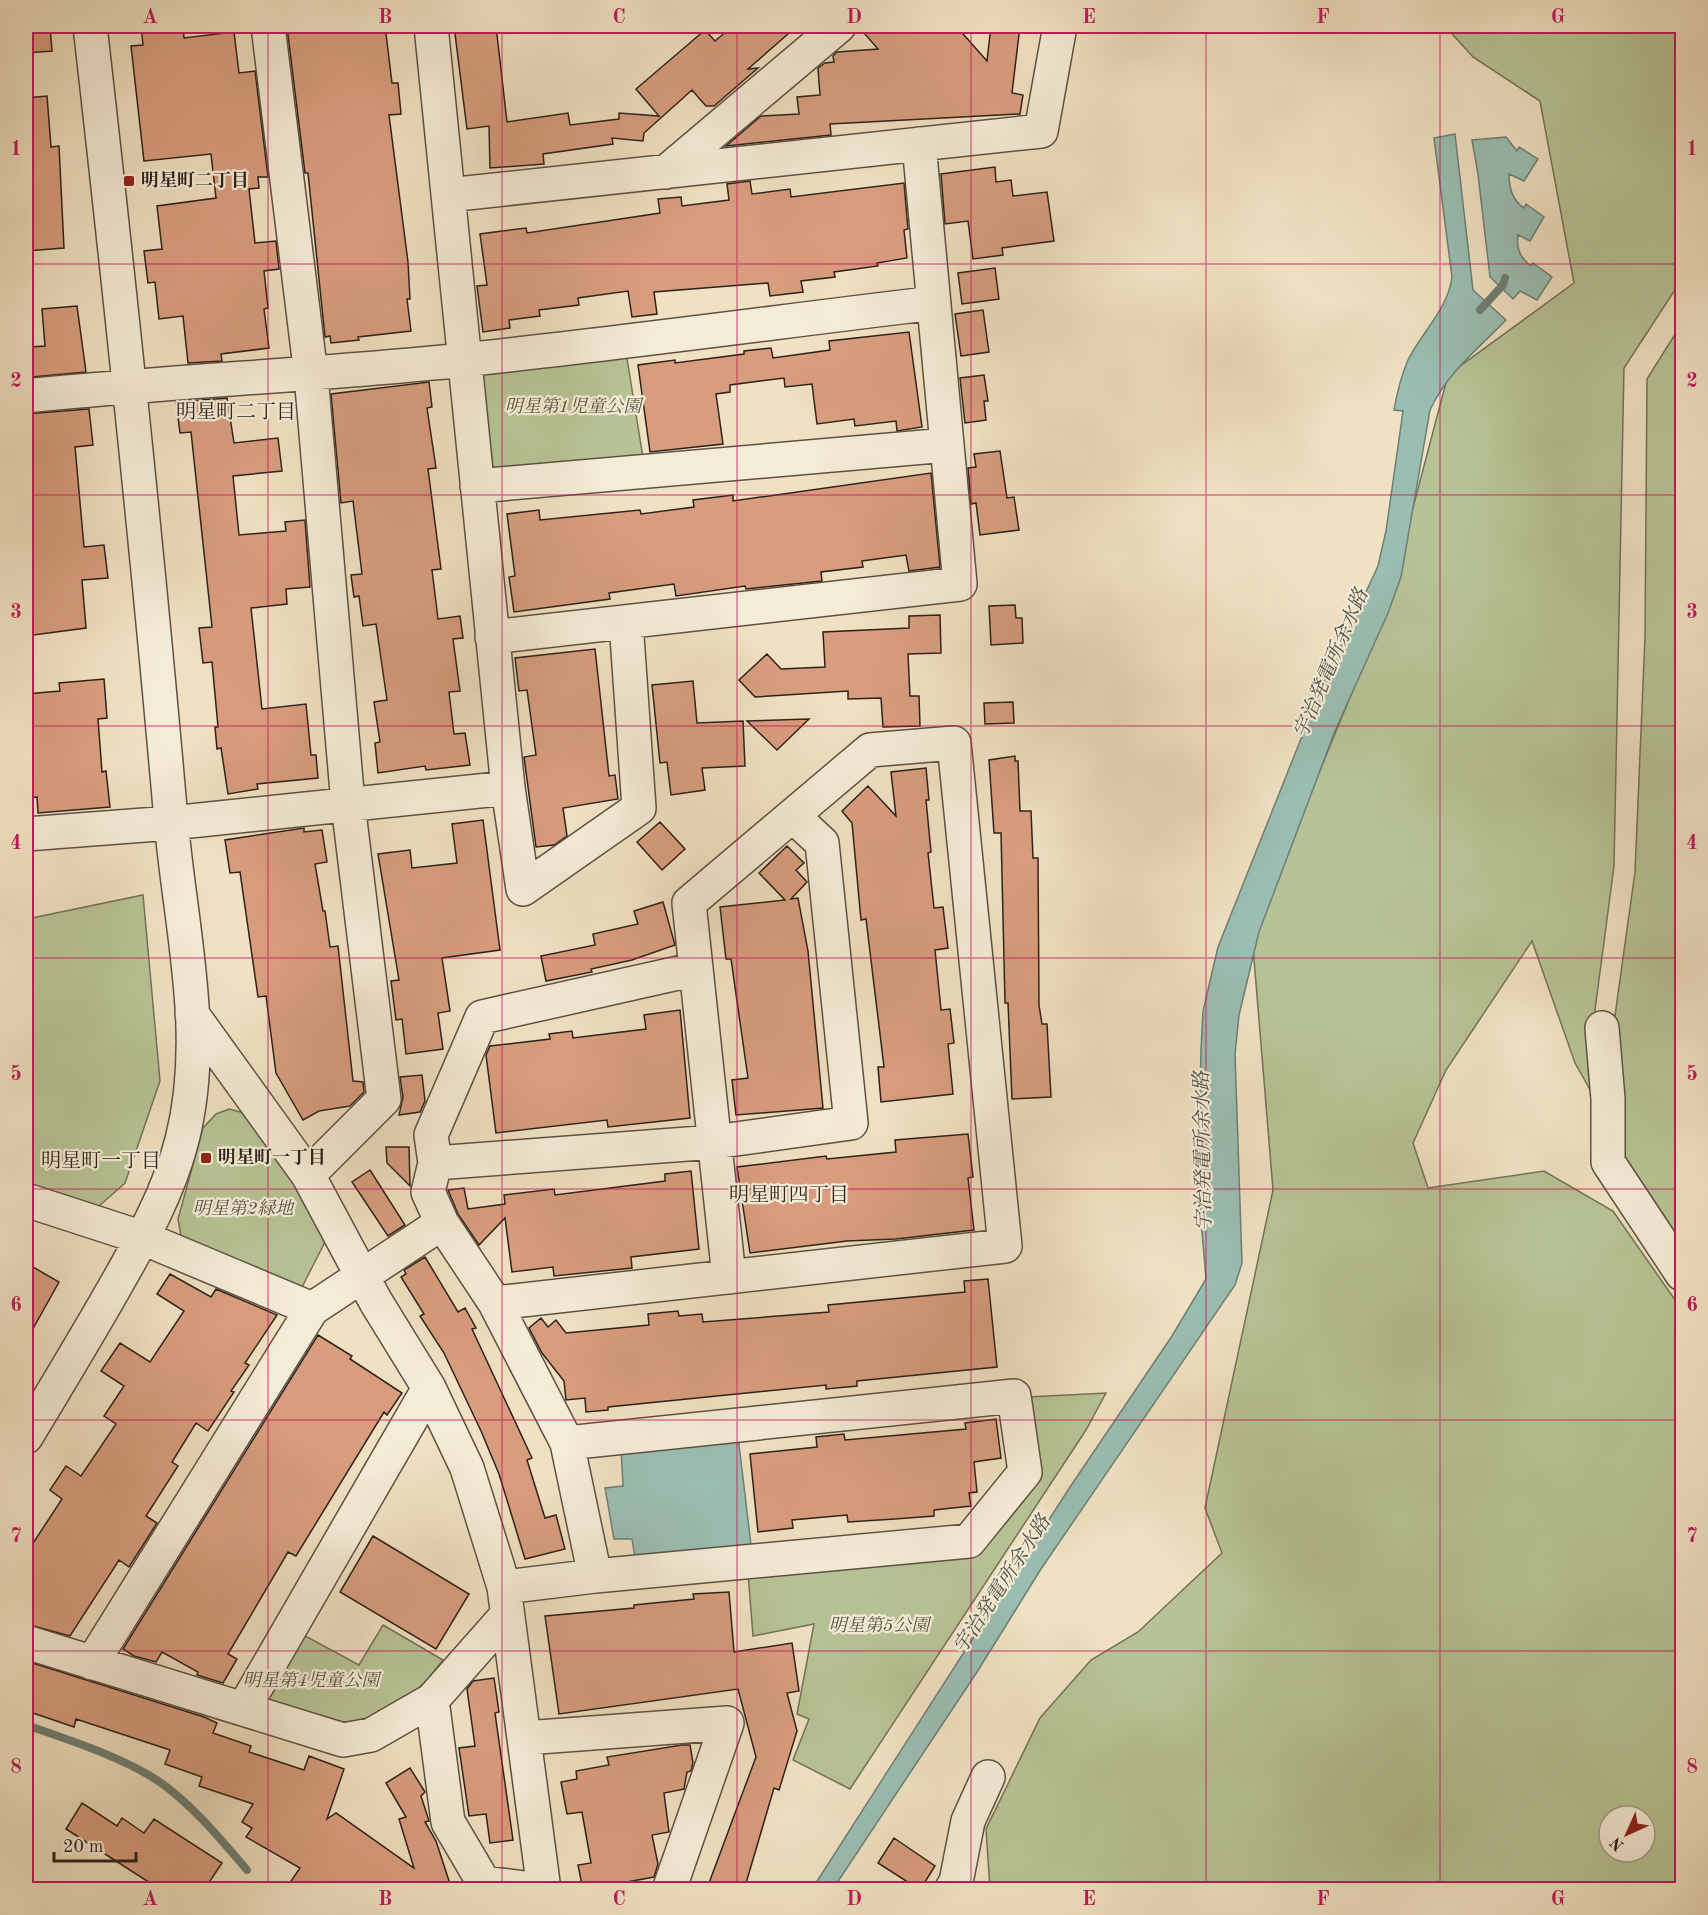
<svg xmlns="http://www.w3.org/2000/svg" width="1708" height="1915" viewBox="0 0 1708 1915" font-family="'Old Standard TT','Noto Serif JP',serif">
  <rect width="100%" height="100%" fill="#f0e1c2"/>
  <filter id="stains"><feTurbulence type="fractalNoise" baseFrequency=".00333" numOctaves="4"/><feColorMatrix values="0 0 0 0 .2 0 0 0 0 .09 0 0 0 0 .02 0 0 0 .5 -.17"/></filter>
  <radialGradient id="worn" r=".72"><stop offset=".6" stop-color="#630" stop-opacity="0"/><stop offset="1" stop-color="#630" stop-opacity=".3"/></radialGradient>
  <!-- green -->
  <path fill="#b7c395" stroke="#727257" stroke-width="1.5" fill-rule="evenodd" d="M1445,26H1682V279L1624,368L1614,866L1593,1025V1095L1575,1063L1532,941L1446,1070L1413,1143L1428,1188L1544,1171L1613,1211L1682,1310V1889H990L986,1829L1040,1718L1091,1660L1138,1632L1222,1553L1205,1508L1273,1190L1252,935L1386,610L1448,375L1574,283L1540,101L1473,57ZM1609,1816H1645V1852H1609Z
    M1682,323V1250L1617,1161L1613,1030L1635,872L1645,637L1647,379Z
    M624,340L644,464L489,473L475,376Z
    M143,895L160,1081L125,1183L98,1207L26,1183V923L32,918Z
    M229,1109L248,1114L299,1185L325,1242L301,1289L181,1236L178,1219L203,1128L216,1114Z
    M1106,1393L1086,1430L850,1789L793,1760L809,1719L797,1714L814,1624L753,1636L748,1573L972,1551L1034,1468L1028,1397Z
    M383,1625L443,1660L429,1678L385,1721L343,1735L263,1697L296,1631L359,1665Z"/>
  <!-- water -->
  <path fill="#9abeb2" stroke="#6e7f75" stroke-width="1.5" d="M1455,134L1473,290L1506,320C1478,349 1447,373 1430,410L1401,577L1388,613L1335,731L1259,932L1239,1015L1235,1054L1242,1263L1235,1285L1041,1569L977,1672L833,1889H812L1070,1487L1172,1336L1206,1279L1198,1185L1201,1050L1203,1011L1218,947L1322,686L1378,566L1386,531L1403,411L1394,410C1397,393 1401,376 1408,360C1422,332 1448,309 1452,277L1434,138Z
    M1506,137L1517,151L1519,147L1538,159L1524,181L1509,174C1509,187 1513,201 1524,208L1526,204L1544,217L1530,241L1518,235C1516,248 1520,258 1531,266L1533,263L1552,277L1537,300L1520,291L1513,299L1490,277L1478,174L1472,140Z
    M738,1436L751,1545L635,1557L632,1539H614L605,1488L623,1486L621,1448Z"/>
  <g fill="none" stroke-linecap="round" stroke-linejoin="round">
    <!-- stream -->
    <path stroke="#6e7f75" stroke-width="8" d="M1480,310L1503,285L1505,278
      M26,1725C66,1739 129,1759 164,1785C196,1809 221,1840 247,1870"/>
  </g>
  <!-- building -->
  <path fill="#d89d7e" stroke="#2d2119" stroke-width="1.5" d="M26,26H50L52,51L26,53Z
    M141,26H183L184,38L234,32L239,73L255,71L268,177H258L259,188L249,189L255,243L276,241L279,269L264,271L268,308L264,309L269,348L221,354L222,361L188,363L183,316L159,319L155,282L148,283L144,251L162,249L157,206L216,198L211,154L144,161L131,46L143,45Z
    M304,26H385L392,83H398L401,114L389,115L408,262L410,299H407L411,331L358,337L359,340L331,343L330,336L325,337L308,173H305L287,27Z
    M454,26H496L507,122L568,113L570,125L619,119V113L659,116L636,89L705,30L715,41L733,26H797L748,69L758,68L714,106H706L692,90L644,133L643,141L612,138L613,144L543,154L544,164L490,168L489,126L467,129Z
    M858,26H956L987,61L991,26H1020L1012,93L1023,95L1020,114L830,124L831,135L726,146L761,116L799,114L797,97L820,95L818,68L825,63L834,62L833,56L837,52L878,49Z
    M47,96L51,147L59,146L64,248L26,251V98Z
    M995,167L996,182L1011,180L1013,196L1047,192L1054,241L1002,248L1003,255L973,259L968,221L945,224L941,174Z
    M750,181L752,194L790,189L791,197L904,183L908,229L904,230L907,258L877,263L878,266L834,272L835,277L801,281L803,292L770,296L768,283L654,292L657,314L632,317L628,291L578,298L579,305L539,310L540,316L509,320L510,328L483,332L477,286L487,285L480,234L526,228L527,233L660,213L658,199L681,197L682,206L729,200L727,184Z
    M995,268L999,299L962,304L958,273Z
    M77,306L86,372L32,377L30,347L45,346L42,309Z
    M983,310L989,352L961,356L955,314Z
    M909,332L922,427L897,431L896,421L855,426L854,419L817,424L812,384L785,387L784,378L730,385V392L716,394L723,444L650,452L638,365L675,360V363L744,354V351L771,348L773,358L830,350L829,341Z
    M984,375L988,401H984L986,420L965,423L960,378Z
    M429,382L432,407L427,408L436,468L428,469L441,569L432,570L438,619L460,616L463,638L453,639L460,691L449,692L454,734L465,733L470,765L426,770L425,766L378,773L375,743L380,742L374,702L387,700L376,624L363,626L359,596L354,597L351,575L362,574L353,501L341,503L331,394Z
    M227,398L234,443L278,438L282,471L233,476L239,535L286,531L285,522L305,520L310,587L286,589L287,604L251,608L262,709L306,704L311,755H316L318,778L257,784L258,789L228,794L221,748L217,749L215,727H218L212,662L203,663L199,628L212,627L191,432L180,433L176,402Z
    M89,409L93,445L75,447L84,547L104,545L108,578L82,580L86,628L26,636V414Z
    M1000,451L1007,498L1014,497L1019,530L980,535L976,503L971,504L968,468L976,467L974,454Z
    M931,473L940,567L909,571L906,555L862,561L863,567L821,572L822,581L746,589L745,586L676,596L674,584L609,593L610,599L514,612L509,577L515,576L507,514L539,510L540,520L640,510L641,514L694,507L693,500L733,495V501Z
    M1015,605L1016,618H1022L1023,643L991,645L989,606Z
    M940,615L941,653L908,654L910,696H919L920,726L883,727L881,698L848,699V691L755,697L739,680L767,654L781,669L825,667L823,632L909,628V616Z
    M595,649L609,776L615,775L618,799L563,808L567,836L554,845L536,847L524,757L536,755L527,690L519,691L515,658Z
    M104,679L107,718L98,719L102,772L106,771L110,807L38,813L37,797L26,798V694L60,691L59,683Z
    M693,681L697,723L743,721L745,766L702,768L705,790L671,795L667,762L660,763L652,685Z
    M1013,702L1014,723L985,724L984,703Z
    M809,719L777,750L747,721Z
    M1015,756V761H1018L1020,811H1031L1033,858H1038L1039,1005L1042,1024H1047L1051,1097L1012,1099L1008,1003H1005L1001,833H994L989,760Z
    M926,768L929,800H926L931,852L928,853L934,908L943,907L948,948L935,950L941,1010L950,1009L954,1043L948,1044L953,1094L881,1102L878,1067H884L866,919L861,920L852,823L842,811L868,786L896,816L891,772Z
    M483,820L500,950L442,958L450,1011L438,1013L443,1049L406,1054L402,1019L396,1020L391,981L399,980L378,854L410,850L412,868L457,863L452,824Z
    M660,822L685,849L662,870L637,842Z
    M304,828V832L322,830L327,862L315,864L323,911H325L330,947L338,946L353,1081L363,1082L364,1092L350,1106L319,1111L303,1120L276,1073L266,996L258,997L240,872L230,873L225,840Z
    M787,846L804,863L796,870L807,882L791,899L798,898L808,951L823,1108L736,1115L732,1080L748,1078L731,959H726L720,907L785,900L759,873Z
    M663,902L675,945L632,960L591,969L592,972L546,981L541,956L595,945L593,934L638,924L634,911Z
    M680,1010L690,1118L608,1127L607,1120L496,1133L486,1055L490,1046L550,1039L549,1034L572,1031L573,1038L646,1029L644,1015Z
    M422,1075L425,1101L420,1112L399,1115L403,1097L400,1077Z
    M968,1134L973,1177L968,1178L974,1230L896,1239L847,1241L750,1253L737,1167L826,1156L827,1159L896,1152L895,1140Z
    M386,1147H409L410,1186L387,1163Z
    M370,1170L405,1225L388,1236L352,1182Z
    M691,1171L699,1249L631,1257L632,1268L554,1276L553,1267L512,1272L505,1218L479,1245L458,1214L448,1190L464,1188L468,1209L505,1204L504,1195L554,1189L555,1195L665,1181V1174Z
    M425,1257L458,1312L465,1308L476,1328L472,1329L532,1458L527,1460L545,1518L556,1515L565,1549L525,1559L499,1474L481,1431L444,1353L420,1316L424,1314L401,1277L406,1274L404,1270Z
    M26,1263L59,1282L26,1341Z
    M170,1274L211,1297L216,1289L277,1315L245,1363L249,1365L231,1391L234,1392L208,1431L196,1423L172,1462L178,1466L146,1516L157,1523L129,1567L119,1560L70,1636L26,1624V1554L62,1499L50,1490L66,1466L81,1476L116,1424L104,1416L124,1386L101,1371L120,1343L150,1362L184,1311L157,1294Z
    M988,1279L997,1367L857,1381V1386L826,1389V1385L608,1407V1410L586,1412L585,1398L566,1400L564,1381L542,1353L529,1328L541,1318L548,1327L556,1320L566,1333L649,1325L648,1314L678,1311L679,1316L702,1314L703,1322L829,1312L828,1305L965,1292L964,1281Z
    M318,1335L352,1356L350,1359L402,1393L387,1415L384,1412L296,1556L288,1552L228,1654L237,1659L223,1683L197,1675L198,1672L162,1652L156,1662L134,1656L123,1649Z
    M996,1419L1001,1458L974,1462L977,1492L969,1493L971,1506L934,1510V1516L895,1519L848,1522L847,1515L792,1520L793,1528L758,1532L750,1454L817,1447L816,1437L844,1434L845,1440L966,1429L965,1423Z
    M373,1536L469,1594L436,1649L340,1592Z
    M729,1592L734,1652L792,1643L799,1691L787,1693L797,1731L779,1790L774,1788L744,1890H730L709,1883L756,1757L738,1689L559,1714L545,1616L634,1608V1605L694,1599L693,1594Z
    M26,1661L204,1717L217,1723L213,1733L251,1746L249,1752L304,1770L309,1756L344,1769L327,1819L336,1813L414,1868L399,1819L406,1817L386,1783L410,1768L425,1792L421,1796L429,1821L425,1822L436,1841L452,1890H285L300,1868L246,1837L252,1828L242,1822L253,1804L199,1786L202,1777L165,1764L170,1750L76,1719L74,1727L30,1712L32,1707L26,1704Z
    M494,1678L499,1712L495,1713L513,1840L490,1843L486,1814L469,1816L459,1748L475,1746L467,1689L473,1681Z
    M682,1745H690L693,1763L691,1771L687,1772L684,1789L664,1793L669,1832L652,1835L658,1864L654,1877L583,1890L578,1865L591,1863L582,1812L567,1814L561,1782L577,1779L576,1771L609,1765L607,1757Z
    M82,1803L117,1826L122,1818L144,1833L154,1819L222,1863L204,1890H161L66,1829Z
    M894,1838L935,1866L920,1890L878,1863Z"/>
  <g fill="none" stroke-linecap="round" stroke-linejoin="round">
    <defs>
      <path id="minor" d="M268,26L311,375L348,804L384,1099L308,1175
        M431,26L508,788L523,889L639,808L626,622
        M666,172L839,26
        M448,195L1041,131L1060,26
        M26,396C172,381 318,375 464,360C621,343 777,322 934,303
        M477,486L947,445
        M492,637L960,584L919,144
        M26,834L171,823L508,788
        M192,1014L308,1175L376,1302L429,1388L467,1468L504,1587L544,1890
        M1602,1028L1608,1099V1162L1682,1274
        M435,1163L714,1142L851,1123L822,843L793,816
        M26,1200L143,1238L312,1309L442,1223
        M495,1303L1005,1246L954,743L870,750L689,903L729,1277
        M26,1437C55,1389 84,1341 112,1292C140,1243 168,1195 182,1140C209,1034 180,926 171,820C148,554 120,290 90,26
        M595,1576L567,1443L495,1303L442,1223L428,1192L435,1163L431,1135L482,1017L696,969
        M504,1587L595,1576L969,1541L1025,1472L1014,1396L567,1443
        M26,1642L343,1740L371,1735L432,1700L507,1615
        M92,1663L312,1309
        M432,1700L448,1822L484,1883L540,1890
        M244,1708L429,1388
        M525,1738L727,1723L669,1890
        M951,1890L956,1882L968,1821L988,1777"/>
    </defs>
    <!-- minor casing -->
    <use href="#minor" stroke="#5e5143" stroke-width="36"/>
    <!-- minor -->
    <use href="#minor" stroke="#f5ecd7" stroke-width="33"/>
  </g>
  <!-- grid -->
  <path fill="none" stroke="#c2185b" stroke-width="1.5" stroke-opacity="0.55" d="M268,26V1890M502,26V1890M737,26V1890M971,26V1890M1206,26V1890M1440,26V1890M26,264H1682M26,495H1682M26,726H1682M26,958H1682M26,1189H1682M26,1420H1682M26,1651H1682"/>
  <!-- markers -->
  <g fill="#8f2418" stroke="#f5ecd7" stroke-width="2">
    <rect x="123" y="175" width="12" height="12" rx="3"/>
    <rect x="200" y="1152" width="12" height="12" rx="3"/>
  </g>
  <g text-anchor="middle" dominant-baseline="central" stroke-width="4.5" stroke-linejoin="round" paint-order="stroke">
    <!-- poi labels -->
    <g font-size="18" font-weight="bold" fill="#2d2119" stroke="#f5ecd7" text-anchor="start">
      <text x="141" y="181">明星町二丁目</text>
      <text x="218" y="1158">明星町一丁目</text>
    </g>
    <!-- park labels -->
    <g font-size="18" font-style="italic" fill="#56523e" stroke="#f5ecd7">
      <text x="573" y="407">明星第1児童公園</text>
      <text x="243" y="1209">明星第2緑地</text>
      <text x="879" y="1626">明星第5公園</text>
      <text x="311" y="1681">明星第4児童公園</text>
    </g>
    <!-- neighbourhood labels -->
    <g font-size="20" fill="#2d2119" stroke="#f5ecd7">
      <text x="236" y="413">明星町二丁目</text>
      <text x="101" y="1162">明星町一丁目</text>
      <text x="789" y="1196">明星町四丁目</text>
    </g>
    <!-- water labels -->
    <g font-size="20" font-style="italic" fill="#4e5047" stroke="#f5ecd7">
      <text transform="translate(1332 664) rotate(-67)">宇治発電所余水路</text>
      <text transform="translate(1204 1151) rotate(-91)">宇治発電所余水路</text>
      <text transform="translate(1003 1585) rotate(-57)">宇治発電所余水路</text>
    </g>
  </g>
  <!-- margin -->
  <rect width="1708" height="1915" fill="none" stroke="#f0e1c2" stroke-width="66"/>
  <!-- north arrow -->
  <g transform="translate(1627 1834) rotate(225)"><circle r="28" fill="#f5ecd7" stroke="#a59b8b" stroke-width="1.5"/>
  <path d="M0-4.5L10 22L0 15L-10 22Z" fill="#8f2418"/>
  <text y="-9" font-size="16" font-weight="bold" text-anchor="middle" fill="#2d2119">N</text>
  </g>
  <!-- scale -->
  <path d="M54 1852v9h82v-9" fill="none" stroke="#2d2119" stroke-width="3"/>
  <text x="63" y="1852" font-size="18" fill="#2d2119" stroke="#f5ecd7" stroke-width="4.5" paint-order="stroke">20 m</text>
  <rect x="33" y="33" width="1642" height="1849" fill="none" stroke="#c2185b" stroke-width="2"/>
  <g font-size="20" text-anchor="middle" font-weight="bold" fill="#c2185b">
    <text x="150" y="23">A</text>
    <text x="385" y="23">B</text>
    <text x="619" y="23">C</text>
    <text x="854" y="23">D</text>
    <text x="1089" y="23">E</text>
    <text x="1323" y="23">F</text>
    <text x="1558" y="23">G</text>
    <text x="16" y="155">1</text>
    <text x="1692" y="155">1</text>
    <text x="16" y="387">2</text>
    <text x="1692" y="387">2</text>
    <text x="16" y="618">3</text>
    <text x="1692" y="618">3</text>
    <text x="16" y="849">4</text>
    <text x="1692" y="849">4</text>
    <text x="16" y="1080">5</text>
    <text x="1692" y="1080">5</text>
    <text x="16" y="1311">6</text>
    <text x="1692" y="1311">6</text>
    <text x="16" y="1542">7</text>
    <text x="1692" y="1542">7</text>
    <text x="16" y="1773">8</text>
    <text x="1692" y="1773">8</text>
    <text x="150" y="1905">A</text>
    <text x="385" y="1905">B</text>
    <text x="619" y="1905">C</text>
    <text x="854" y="1905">D</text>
    <text x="1089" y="1905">E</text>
    <text x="1323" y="1905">F</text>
    <text x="1558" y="1905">G</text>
  </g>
  <rect width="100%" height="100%" filter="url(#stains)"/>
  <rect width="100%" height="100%" fill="url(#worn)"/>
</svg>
